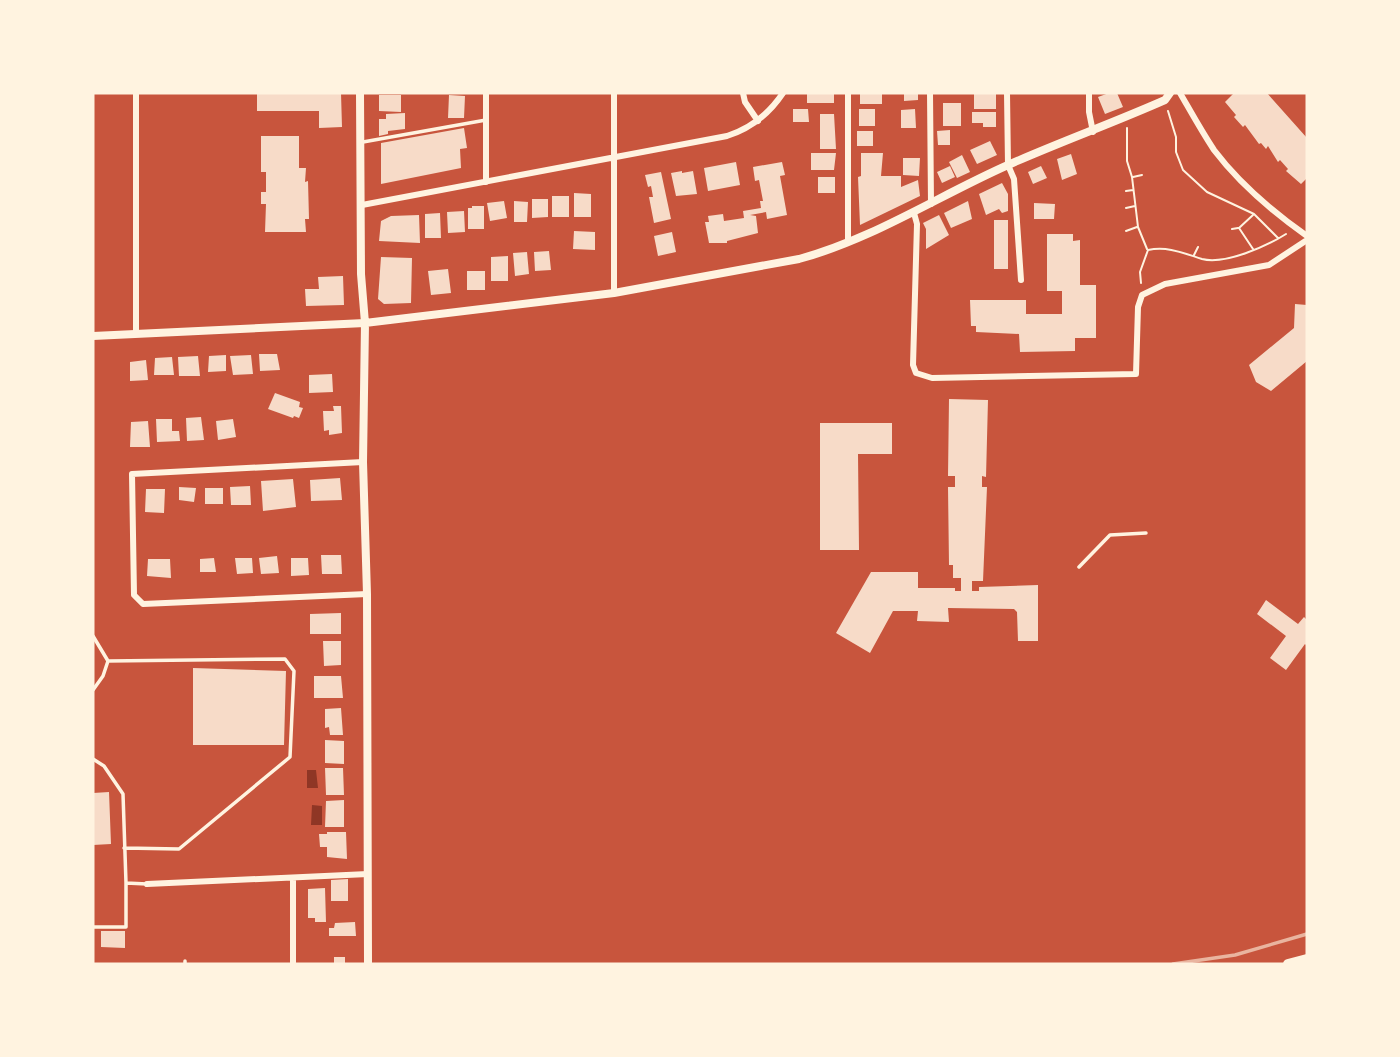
<svg xmlns="http://www.w3.org/2000/svg" width="1400" height="1057" viewBox="0 0 1400 1057" font-family="'Sofia Sans Condensed',sans-serif">
  <rect width="100%" height="100%" fill="#c8553d"/>
  <!-- water -->
  <path fill="#8f3625" d="M307,770H316L318,788H307Z
    M312,805L322,806V825H311Z"/>
  <!-- building -->
  <path fill="#f7dbc8" d="M257,93H341L342,127L319,128V111H257Z
    M807,93H834V103H807Z
    M860,93H882V104H860Z
    M904,93H918V100L904,101Z
    M974,93H996V109H974Z
    M1109,93H1117L1123,107L1105,114L1098,97Z
    M1231,93H1267L1307,138V178L1301,184L1286,171L1288,169L1280,160L1278,162L1268,146L1266,149L1261,143L1259,144L1245,125L1243,127L1234,117L1236,115L1225,102L1233,94Z
    M379,95H401V112L379,111Z
    M449,95L465,96L464,118H448Z
    M943,103H961V126H943Z
    M793,109H808L809,122H793Z
    M859,109H875V126H859Z
    M915,109L916,128H901V110Z
    M972,112H996V127H983V123H972Z
    M405,113V129L388,131V134L379,136V119H386V114Z
    M820,114H834L836,149H820Z
    M464,128L467,148L460,149L461,168L381,184V143Z
    M950,130V145H938L937,131Z
    M857,131H873V146H857Z
    M261,136H299V168H306L305,182L308,181L309,219H305L306,232H265L266,204H261V192H266V172H261Z
    M990,141L997,155L977,164L970,150Z
    M811,153H836L834,170H811Z
    M861,153H883L881,176H901V187L918,180L920,196L860,225L858,177L861,176Z
    M1071,154L1077,174L1062,180L1057,159Z
    M962,155L970,172L957,178L949,162Z
    M903,158H920L919,176L903,175Z
    M736,162L740,185L708,191L704,168Z
    M782,162L785,175L780,176L787,215L767,219L766,212L750,215L756,216L758,233L727,241V243H709L705,222H709L708,216L723,214L724,221L744,218L743,211L761,208L760,201H763L759,180L755,181L753,167Z
    M950,166L955,177L942,183L937,172Z
    M1041,166L1047,178L1033,184L1028,172Z
    M682,171V173L693,171L697,194L676,196L671,173Z
    M661,172L671,219L654,223L649,197H653L651,186L648,187L645,175Z
    M818,177H835V193H818Z
    M1002,183L1008,194V211L1002,213L999,209L986,215L979,194Z
    M574,193L591,194V217H574Z
    M552,196H569V217H552Z
    M532,199H548V217L532,218Z
    M504,201L507,218L490,221L487,203Z
    M514,201L528,202L527,222H514Z
    M968,201L972,219L951,228L944,213Z
    M1034,203L1055,204L1054,219H1034Z
    M472,206H484V229H468V208H472Z
    M464,211L465,232L448,233L447,212Z
    M440,213L441,238H425V214Z
    M419,215L420,243L379,241L381,221L391,216Z
    M939,215L949,235L926,249V229L923,223Z
    M994,220H1008V269H994Z
    M574,231L595,232V250L573,249Z
    M672,232L676,252L658,256L654,236Z
    M1047,234H1073V241L1080,240V285H1096V338H1075V351L1020,352L1019,334L976,332V326H971L970,300H1026V314H1062V291H1047Z
    M549,251L551,270L535,271L534,252Z
    M527,252L529,274L515,276L513,253Z
    M508,256V281H491V257Z
    M381,257L412,258L411,303L384,304L378,299Z
    M448,269L451,293L431,295L428,271Z
    M467,271H485V290H467Z
    M343,276L344,305L306,306L305,289H319L318,277Z
    M1295,304L1307,305V361L1271,391L1256,382L1249,365L1294,328Z
    M259,354H277L280,370L260,371Z
    M226,355V371L208,372L209,356Z
    M251,355L253,374L233,375L230,356Z
    M198,356L200,376H179L178,357Z
    M172,357L174,375H154L155,358Z
    M146,360L148,380L130,381V362Z
    M332,374L333,392L309,393V375Z
    M275,393L300,402L299,407L303,408L299,418L294,416L293,418L268,409Z
    M949,399L988,400L986,477L982,476V487H987L983,581H972V591H979V587L1038,585V641H1018L1017,612L1014,609L948,608L949,622L917,621L918,611H893L870,653L836,633L871,572H918V588H955V591H961V578H953V565H949L948,487H955V476H948Z
    M333,406H341L342,433L329,435V430L324,431L323,411H334Z
    M201,417L204,440L187,441L186,418Z
    M156,419H172V431H179L180,441L157,442Z
    M233,419L236,437L218,440L216,421Z
    M148,421L150,447H130L131,422Z
    M820,423H892V454H858L859,550H820Z
    M340,478L342,500L311,501L310,480Z
    M293,479L296,507L263,511L261,481Z
    M250,486L251,505H231L230,487Z
    M179,487L196,488L194,502L179,500Z
    M205,488H223V504H205Z
    M146,489H165L164,513L145,512Z
    M321,555H341L342,574H322Z
    M277,556L279,573L261,574L259,558Z
    M214,558L216,572H200V559Z
    M235,558H252L253,573L237,574Z
    M291,558H308L309,575L291,576Z
    M148,559H170L171,578L147,576Z
    M1266,600L1298,624L1304,617L1307,620V646L1305,644L1286,670L1270,658L1286,636L1257,614Z
    M341,613V634H310V614Z
    M323,641H341V665L324,666Z
    M193,668L286,671L284,745H193Z
    M314,676H341L343,698H314Z
    M341,708L343,735H330L329,727L325,728V709Z
    M325,740L344,741V764L325,763Z
    M325,768H343L344,795H326Z
    M109,792L111,844L93,845V793Z
    M344,800V827H325L326,801Z
    M327,832H346L347,859L327,857V847H320L319,834H327Z
    M348,879V901H331V880Z
    M325,888L326,922H315V918H308V889Z
    M355,922L356,936H329V928H334L335,923Z
    M101,931H125V948L101,947Z
    M334,957H345V964H334Z"/>
  <g fill="none" stroke-linecap="round" stroke-linejoin="round">
    <!-- path -->
    <path stroke="#fff3e0" stroke-width="2" d="M1168,111L1176,137V152L1183,170L1207,192L1254,214L1278,238
      M1127,128V161L1132,177L1138,227L1147,249
      M1133,177L1142,175
      M1126,191L1133,190
      M1126,208L1135,206
      M1232,229L1238,228
      M1126,231L1137,227
      M1253,249L1239,228L1253,215
      M1194,255L1198,247
      M1141,283L1140,272L1148,250C1168,246 1183,253 1202,259C1225,265 1267,246 1286,234"/>
    <!-- service -->
    <path stroke="#fff3e0" stroke-width="3.5" d="M363,142L486,120
      M1079,567L1110,535L1146,533
      M93,636L108,661
      M108,661L285,659L294,671L290,757L179,849L124,848
      M93,690L103,676L108,661
      M93,759L104,766L123,794L126,883
      M93,927H126V883L147,884
      M185,964V961"/>
    <!-- minor -->
    <path stroke="#fff3e0" stroke-width="6" d="M486,93V182
      M743,93L745,102L758,121
      M930,93L931,204
      M1007,93L1008,165L1014,179L1021,280
      M1089,93V112L1093,132
      M1180,93C1191,112 1202,132 1214,150C1239,183 1273,212 1307,236
      M362,205L727,136C752,128 769,114 783,93
      M914,213L917,224L913,365L916,373L932,378L1136,374L1138,307L1142,295L1165,284L1269,265L1307,240
      M848,242V93
      M614,293V93
      M136,334V93
      M363,462L132,474L134,595L143,604L367,594
      M147,884L368,874
      M293,964V878"/>
    <!-- tertiary -->
    <path stroke="#fff3e0" stroke-width="8" d="M360,93L361,274L365,323L363,462L367,594L368,964
      M93,336L365,323L614,293L799,259C873,239 938,196 1008,165C1060,142 1113,123 1165,100L1170,93"/>
    <!-- primary -->
    <path stroke="#fff3e0" stroke-width="10" d="M1288,964L1307,959"/>
    <!-- rail -->
    <path stroke="#e9b49f" stroke-width="3.5" d="M1173,964L1235,955L1307,934"/>
  </g>
  <!-- border -->
  <rect width="1400" height="1057" fill="none" stroke="#fff3e0" stroke-width="189"/>
</svg>
